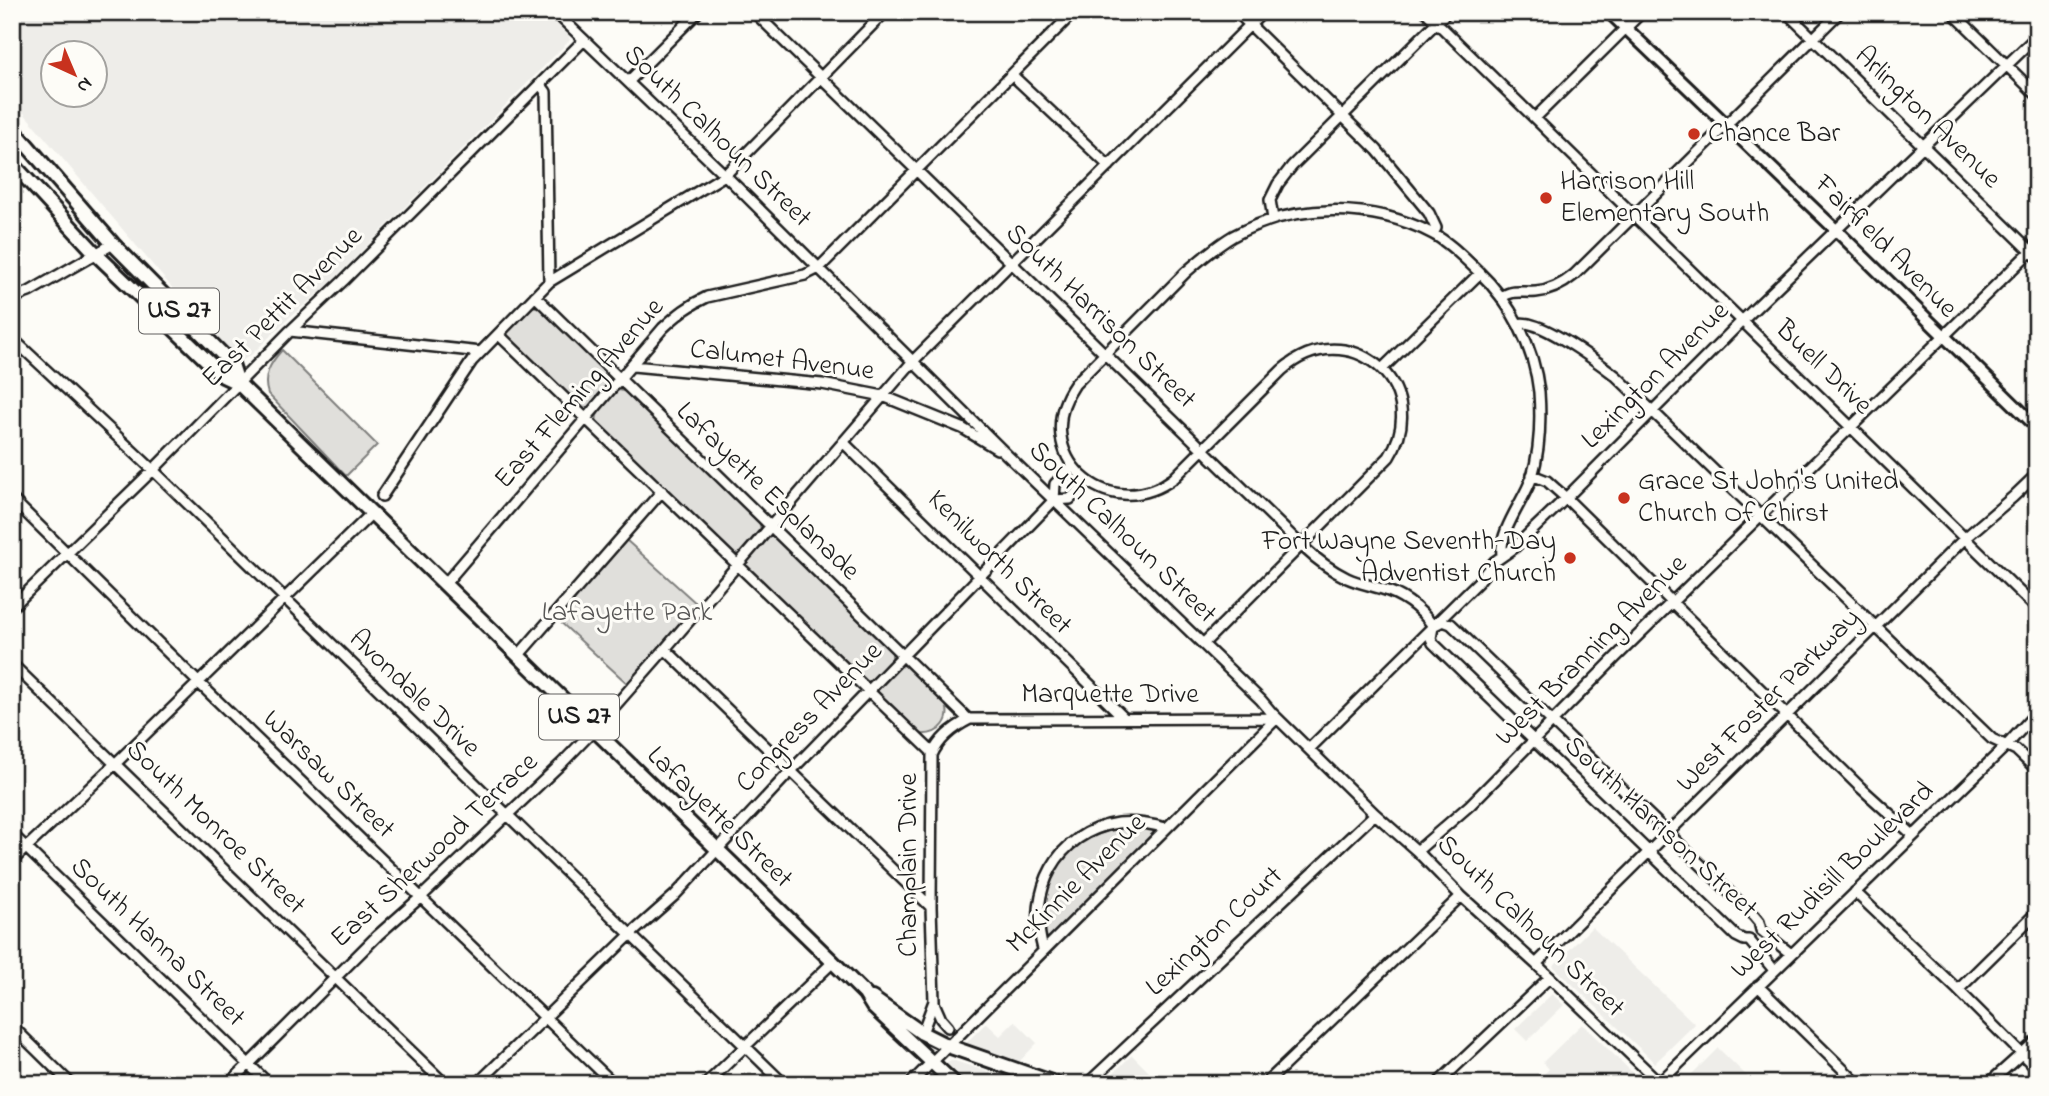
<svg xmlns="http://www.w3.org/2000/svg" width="2049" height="1096" viewBox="0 0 2049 1096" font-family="'Indie Flower',sans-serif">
  <rect width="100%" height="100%" fill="#fdfcf7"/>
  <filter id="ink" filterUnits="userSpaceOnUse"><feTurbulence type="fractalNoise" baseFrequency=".0143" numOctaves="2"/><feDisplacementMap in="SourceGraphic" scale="14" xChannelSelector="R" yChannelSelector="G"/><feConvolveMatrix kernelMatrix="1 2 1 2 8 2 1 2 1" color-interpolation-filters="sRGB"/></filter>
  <g filter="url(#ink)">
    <!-- built -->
    <path fill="#eeede9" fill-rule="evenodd" d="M12,12H546L568,34L570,40L326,287L290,317L251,355L243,360H236L230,356L12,99ZM52,52H94V94H52Z
      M1592,927L1695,1024L1655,1063L1553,966Z
      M1552,994L1564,1005L1527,1041L1515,1029Z
      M1015,1021L1037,1043L1018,1063L967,1046L966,1043L986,1023L1000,1036Z
      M1582,1024L1637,1077L1631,1084H1534L1549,1069L1543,1062Z
      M1718,1048L1755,1084H1682Z
      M1132,1055L1161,1084H1102Z
      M949,1061H955L1025,1084H968L947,1063Z"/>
    <!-- green -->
    <path fill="#e0dfdb" stroke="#7e7e7c" stroke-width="2" d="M531,306L542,308L609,374L610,384L589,408L582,409L509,339L507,332L509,328Z
      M282,350L377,445L346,476L268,394C262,377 270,363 282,350Z
      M619,390L627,392L759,520L761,530L741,553L733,555L597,424C593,412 608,401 616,392Z
      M771,535L776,536L892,650V659L872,680L866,682L745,566L746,561L766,537Z
      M625,539L697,604L628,684L558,620Z
      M906,665L943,699C955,719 940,736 919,734L879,697L877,689L899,666Z
      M1122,827H1136L1153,830L1154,834L1049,938L1045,937C1037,906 1049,866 1075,846C1090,836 1105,831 1122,827Z"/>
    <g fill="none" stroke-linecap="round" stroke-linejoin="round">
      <defs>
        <path id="minor" d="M555,12L725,175L1007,455L1261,700L1272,713L1375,814L1417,851L1461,896L1536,964L1661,1084
          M754,12L1302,546C1316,559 1330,570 1347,578C1358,583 1369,585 1379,588C1401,594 1420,608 1433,626
          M1237,12L1377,150L1429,213L1436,228L1433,234
          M1426,12L2037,609
          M1786,12L2037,257
          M1952,12L2037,95
          M1012,75L1109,166
          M628,82L698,12
          M540,84L546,92L549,282
          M1535,118L1642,12
          M1273,219L1270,200L1278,184L1292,166L1447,12
          M535,296L968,719
          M1502,297C1513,289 1523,293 1536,292C1550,291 1563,284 1574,275L1840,12
          M12,298L29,292L113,244
          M1518,324C1537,316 1599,363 1616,376L1992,739L2016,750L2037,770
          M290,331L481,352
          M498,334L933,753
          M12,338L153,470L784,1084
          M633,366L822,384L883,396L962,428L997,449
          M1382,369L1480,273
          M843,442L1123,717
          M1532,475L1547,481L1566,498L1861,788L1913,835
          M382,496L472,361L549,282L725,175L885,12
          M12,499L198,682L614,1084
          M1054,500L1055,484L1073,466
          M1054,500L1070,499L1087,482
          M444,585L663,328C677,315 689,305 707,297L805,275L819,268L1074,12
          M12,607L153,470L290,331L343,281L584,40
          M1435,625L1443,621L1451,624L1754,916L1759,922L1761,930L1791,954
          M1433,627L1431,638L1433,643L1736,936L1744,940H1749L1774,970
          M1204,643L1389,457C1434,386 1348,312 1282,370L1174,478C1107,528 1027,453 1075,384L1186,272C1201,259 1216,246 1233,236C1293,203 1371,202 1433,234C1450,243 1464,258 1478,271C1511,302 1534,347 1539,392C1541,420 1540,450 1532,477C1524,501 1499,530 1502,555
          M665,649L931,907
          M518,656L662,491
          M12,664L445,1084
          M1309,749L1478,582L1494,562L1514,548L1566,498L1742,321L2037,36
          M12,834L269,1084
          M1417,851L1470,805L1616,657L2037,245
          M12,861L116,763L371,514
          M1855,892L1958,990L2037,1069
          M1043,949C1027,892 1056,832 1118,823C1134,821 1151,824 1166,828
          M1536,964L1965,538L2013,497L2037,474
          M1758,986L1858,1084
          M1958,990L2037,912
          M934,1003L941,1019L948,1027
          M12,1026L71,1084
          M922,1033L934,1001L931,907L932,755C939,739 954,727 970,719L1277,718
          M229,1084L378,935L422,896L562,763L593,731L665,649L914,360L1263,12
          M477,1084L631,934L675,895L785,777L1054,500
          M706,1084L833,962
          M910,1084L1277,718
          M1087,1084L1375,814
          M1265,1084L1461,896
          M1437,1084L1550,977
          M1658,1084L2006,746L2037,712
          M1988,1084L2037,1040"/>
        <path id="major" d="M1609,12L1837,231L2037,427"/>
        <path id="highway" d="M12,128L113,244L232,364L238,383
          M12,163L97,255L223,376L238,383L833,962L865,994L873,1007L955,1084
          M872,998L922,1033L948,1046L1057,1084"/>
      </defs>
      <!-- minor casing -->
      <use href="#minor" stroke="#1c1c1c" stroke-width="14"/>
      <!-- major casing -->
      <use href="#major" stroke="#1c1c1c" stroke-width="16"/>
      <!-- highway casing -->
      <use href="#highway" stroke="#1c1c1c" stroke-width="18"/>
      <!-- minor -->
      <use href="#minor" stroke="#fdfcf7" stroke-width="9"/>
      <!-- major -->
      <use href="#major" stroke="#fdfcf7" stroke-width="10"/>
      <!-- highway -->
      <use href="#highway" stroke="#fdfcf7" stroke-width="12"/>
    </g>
  </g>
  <!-- markers -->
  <g fill="#c8321e" stroke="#fdfcf7" stroke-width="2.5">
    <circle cx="1694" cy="134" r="7"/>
    <circle cx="1546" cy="198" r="7"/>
    <circle cx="1624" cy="498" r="7"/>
    <circle cx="1570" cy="558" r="7"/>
  </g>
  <g text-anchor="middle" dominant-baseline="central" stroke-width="6" stroke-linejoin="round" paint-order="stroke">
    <!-- shield labels -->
    <g fill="#fdfcf7" stroke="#605f5e" stroke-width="2">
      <rect x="139" y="288.5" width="80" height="45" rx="5"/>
      <rect x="539" y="694.5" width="80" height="45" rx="5"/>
    </g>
    <g font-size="26" font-weight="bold" fill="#1c1c1c">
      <text x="179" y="311">US 27</text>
      <text x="579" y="717">US 27</text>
    </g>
    <!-- street labels -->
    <g font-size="28" fill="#1c1c1c" stroke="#fdfcf7">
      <text transform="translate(1927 118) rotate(44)">Arlington Avenue</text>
      <text transform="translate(717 137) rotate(44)">South Calhoun Street</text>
      <text transform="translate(1885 247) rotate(45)">Fairfield Avenue</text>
      <text transform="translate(283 308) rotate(-45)">East Pettit Avenue</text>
      <text transform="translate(1100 317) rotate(44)">South Harrison Street</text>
      <text transform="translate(782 361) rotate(7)">Calumet Avenue</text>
      <text transform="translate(1823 368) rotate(44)">Buell Drive</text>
      <text transform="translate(1656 376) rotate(-45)">Lexington Avenue</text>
      <text transform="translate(580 394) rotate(-49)">East Fleming Avenue</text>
      <text transform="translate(767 492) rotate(44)">Lafayette Esplanade</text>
      <text transform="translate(1122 533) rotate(44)">South Calhoun Street</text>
      <text transform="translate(999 563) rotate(45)">Kenilworth Street</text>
      <text transform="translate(1592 651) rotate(-45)">West Branning Avenue</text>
      <text transform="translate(414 694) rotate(44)">Avondale Drive</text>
      <text x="1110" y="695">Marquette Drive</text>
      <text transform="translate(1769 701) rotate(-45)">West Foster Parkway</text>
      <text transform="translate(810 718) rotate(-46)">Congress Avenue</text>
      <text transform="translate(328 775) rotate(44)">Warsaw Street</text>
      <text transform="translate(719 818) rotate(44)">Lafayette Street</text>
      <text transform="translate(215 828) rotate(44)">South Monroe Street</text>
      <text transform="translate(1660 828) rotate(43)">South Harrison Street</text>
      <text transform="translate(435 851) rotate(-43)">East Sherwood Terrace</text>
      <text transform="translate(909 865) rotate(-90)">Champlain Drive</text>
      <text transform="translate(1833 881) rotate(-44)">West Rudisill Boulevard</text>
      <text transform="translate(1077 884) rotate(-45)">McKinnie Avenue</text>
      <text transform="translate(1530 927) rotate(44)">South Calhoun Street</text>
      <text transform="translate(1215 932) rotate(-43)">Lexington Court</text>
      <text transform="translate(157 943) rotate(44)">South Hanna Street</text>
    </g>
    <!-- poi labels -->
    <g font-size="28" fill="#1c1c1c" stroke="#fdfcf7" text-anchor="start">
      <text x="1708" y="134">Chance Bar</text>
      <text x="1560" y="182">Harrison Hill<tspan x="1560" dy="32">Elementary South</tspan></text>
      <text x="1638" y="482">Grace St John's United<tspan x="1638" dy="32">Church Of Chirst</tspan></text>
      <text x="1556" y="542" text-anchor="end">Fort Wayne Seventh-Day<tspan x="1556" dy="32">Adventist Church</tspan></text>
    </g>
    <!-- park labels -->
    <g font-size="28" fill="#575655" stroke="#fdfcf7">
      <text x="627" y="613">Lafayette Park</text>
    </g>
  </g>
  <!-- margin -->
  <rect width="2049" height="1096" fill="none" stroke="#fdfcf7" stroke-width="42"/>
  <rect x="21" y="21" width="2007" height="1054" fill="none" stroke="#1c1c1c" stroke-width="2.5" filter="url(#ink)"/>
  <!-- north arrow -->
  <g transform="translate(74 74) rotate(136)"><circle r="33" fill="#fdfcf7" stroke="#a3a29f" stroke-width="2"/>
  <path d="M0-5L12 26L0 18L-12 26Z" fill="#c8321e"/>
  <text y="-10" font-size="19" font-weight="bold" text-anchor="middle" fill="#1c1c1c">N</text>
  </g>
</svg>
